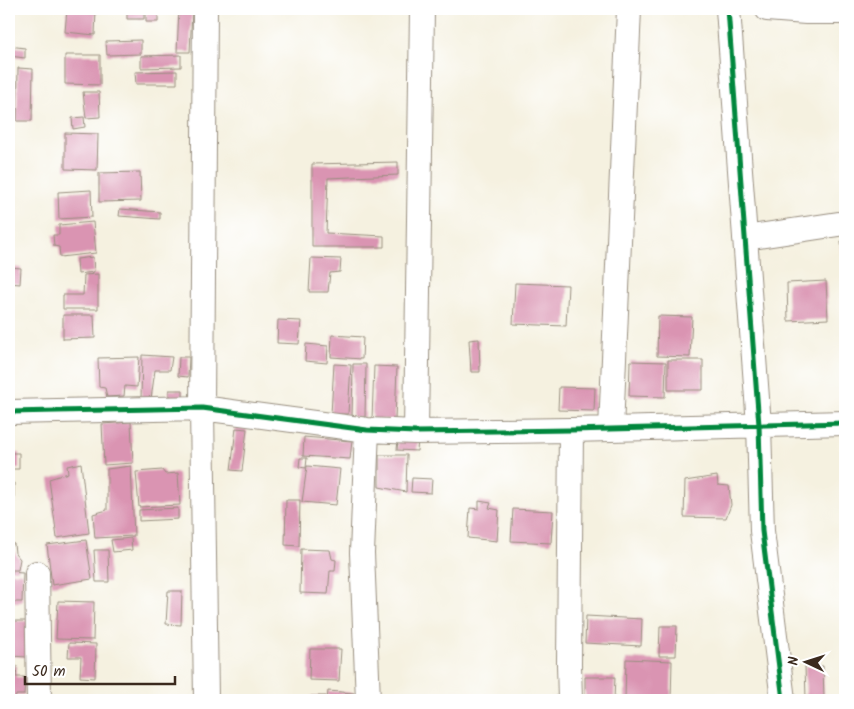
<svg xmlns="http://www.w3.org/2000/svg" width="854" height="709" viewBox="0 0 854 709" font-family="Kalam,sans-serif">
  <rect width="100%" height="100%" fill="#fff"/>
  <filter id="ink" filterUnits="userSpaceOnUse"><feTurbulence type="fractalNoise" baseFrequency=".02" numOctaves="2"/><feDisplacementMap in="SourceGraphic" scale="10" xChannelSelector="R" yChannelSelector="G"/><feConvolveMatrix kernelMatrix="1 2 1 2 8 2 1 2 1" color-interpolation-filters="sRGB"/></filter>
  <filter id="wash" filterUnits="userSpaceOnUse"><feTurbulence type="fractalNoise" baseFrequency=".0096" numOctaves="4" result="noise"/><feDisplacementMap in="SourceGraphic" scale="20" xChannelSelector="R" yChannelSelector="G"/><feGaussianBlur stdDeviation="1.12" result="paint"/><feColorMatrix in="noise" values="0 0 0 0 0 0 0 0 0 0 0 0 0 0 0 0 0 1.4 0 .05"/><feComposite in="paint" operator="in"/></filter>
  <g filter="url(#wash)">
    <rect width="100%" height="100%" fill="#f5f1e0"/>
    <g id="blocks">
      <!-- building -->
      <path fill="#da94b2" d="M67,9L96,10L95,35L65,32Z
        M146,9H158V22H146Z
        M179,9H192L190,52H177Z
        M127,10H144V19H127Z
        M141,40V54L107,55L106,41Z
        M9,46L25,48V58L9,56Z
        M65,55H100V85L65,84Z
        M181,55V67L141,68V56Z
        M18,68L33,69L32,121H17Z
        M177,71V84H136L135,72Z
        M83,92H99L100,117L86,118Z
        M84,117L85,127L73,129L72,118Z
        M65,133L98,134L97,170L65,169Z
        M398,162V175L328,178L326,233L384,236V247H312V164Z
        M140,172L141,201L99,202V173Z
        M91,190L92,217L59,219L58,192Z
        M120,209L160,212V219L119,216Z
        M93,222L96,253L60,257L59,247L54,246L53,235H59V225Z
        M841,241H845V270H843Z
        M93,257L94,272L78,274L77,259Z
        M311,258L341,259L340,272L330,273L328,292H309Z
        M9,267L21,268L20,284L9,283Z
        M98,274V309H63V295H83L84,275Z
        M826,281L828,319L788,321L787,283Z
        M515,283L568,285L566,326L513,324Z
        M63,315H94L95,338L63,339Z
        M658,316L692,317L690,357L657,356Z
        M278,320L301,321L299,344L277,343Z
        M332,335L363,337L362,359L331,357Z
        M479,339L480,372H471L469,340Z
        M306,344L328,346L327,363L305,361Z
        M142,355L172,357L170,370H155L151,399H141Z
        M139,357L137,387L125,386L124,396L107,397L105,388L99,387L98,358Z
        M179,357H189L188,377L178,376Z
        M668,360H703V390H668Z
        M630,361L666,362L665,397L629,396Z
        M334,364L351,365L348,414H331Z
        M353,364H366L365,417H352Z
        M374,366L397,367L395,420L372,419Z
        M559,387L595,388L594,411L558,410Z
        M169,390H183V402H169Z
        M131,422L133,463L104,465L102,424Z
        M236,428L247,429L242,471L231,470Z
        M304,437L352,441L350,459L303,456Z
        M398,439L418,440L417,451L397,450Z
        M9,453H19V469H9Z
        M379,455H407L406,492L379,487Z
        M300,458H307L306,468L299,467Z
        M81,463L89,533L57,538L49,479L68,473L67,466Z
        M131,466L134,536L95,538L93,514L107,510V469Z
        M307,466L340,469L336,505L302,502Z
        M162,470L165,474L178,473L180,505L139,507L136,472Z
        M717,476L718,485L729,486L731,505L726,518L684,517L685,481Z
        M412,478L432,479L431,493L411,492Z
        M9,483H14V497H9Z
        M286,500H300L299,546L285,545Z
        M479,501L491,503L489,508L499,510L497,541L468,538L470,508L479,509Z
        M178,508V519L139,521V510Z
        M513,509L553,511L551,543L511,541Z
        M131,538L132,550L113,552L111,540Z
        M86,540L92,579L52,585L47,545Z
        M9,543L14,544L15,553L20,559L18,570H9Z
        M301,549L330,550L332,559L336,560L335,571H330L328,594L300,593Z
        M94,550H108L109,582H96Z
        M9,572L23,573L22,602H11V612H9Z
        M168,591H182L181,625L166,624Z
        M58,601L94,602L93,640L56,639Z
        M586,616L642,619L641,646L585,643Z
        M11,621H28L27,657L10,656Z
        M660,626H677L676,656H659Z
        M69,643L96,644L95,678L80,677L81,657H68Z
        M310,649H341L339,681L309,680Z
        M626,659L672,661L671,700L625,699Z
        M843,663H845V693H843Z
        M9,666H17L16,677H25L24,695H16L15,700H9Z
        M805,666H823L824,699H806Z
        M585,677H615L614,700H585Z
        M328,691L354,693V700H327Z
        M311,696H326V700H311Z"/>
    </g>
  </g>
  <g filter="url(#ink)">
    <use href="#blocks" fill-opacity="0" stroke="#988e7f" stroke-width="1"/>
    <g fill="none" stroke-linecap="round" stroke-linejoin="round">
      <defs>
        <path id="street" d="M205,9L202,408L206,700
          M728,9L759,425L762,531L783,700
          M767,9L806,12H845
          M745,238L845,223
          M9,412L202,408L367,430L416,432L571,430L845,423
          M611,429L629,9
          M367,430L362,553L368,700
          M416,432L422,9
          M37,573L39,700
          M570,700L569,664L571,430"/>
      </defs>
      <!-- street casing -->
      <use href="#street" stroke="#988e7f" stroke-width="26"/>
      <!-- street -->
      <use href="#street" stroke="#fff" stroke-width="24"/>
      <defs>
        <path id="cycleway" d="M728,9L759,425L762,531L783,700
          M9,412L202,408L367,430L416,432L571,430L845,423"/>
      </defs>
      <!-- cycleway casing -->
      <use href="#cycleway" stroke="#fff" stroke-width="8"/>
      <!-- cycleway -->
      <use href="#cycleway" stroke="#00873e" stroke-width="5"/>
    </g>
  </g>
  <!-- margin -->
  <rect width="854" height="709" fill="none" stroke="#fff" stroke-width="30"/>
  <!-- north arrow -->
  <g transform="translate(806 662) rotate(274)" stroke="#ffffff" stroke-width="4" paint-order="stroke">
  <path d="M0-4L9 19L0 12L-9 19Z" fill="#3b2a1e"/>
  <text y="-8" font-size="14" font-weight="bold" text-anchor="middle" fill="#3b2a1e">N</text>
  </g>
  <!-- scale -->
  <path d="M25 676v8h150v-8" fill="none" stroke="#3b2a1e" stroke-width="2.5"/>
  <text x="32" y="676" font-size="15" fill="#3b2a1e" stroke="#ffffff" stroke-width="4" paint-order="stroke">50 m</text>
</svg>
